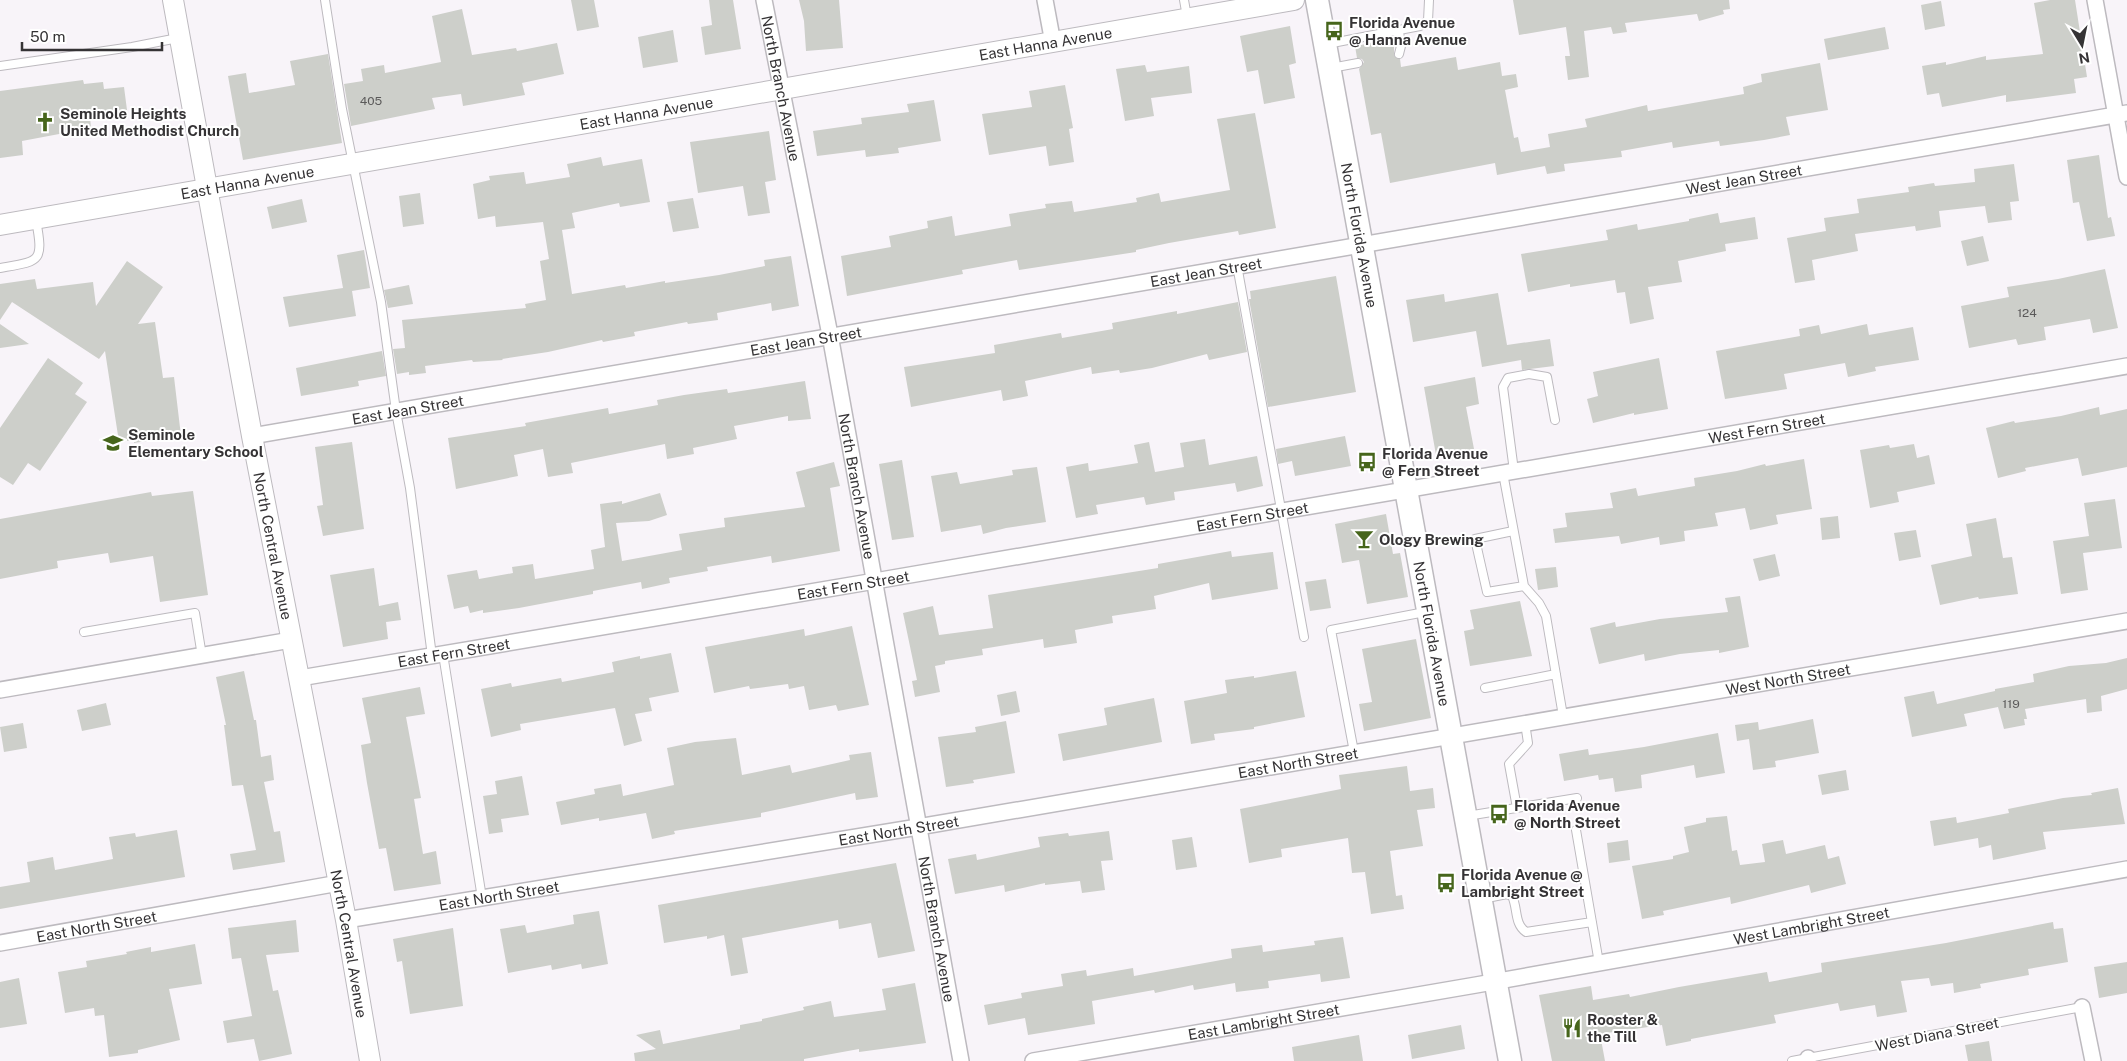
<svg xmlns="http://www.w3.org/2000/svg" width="2127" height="1061" viewBox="0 0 2127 1061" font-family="'Public Sans',sans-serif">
  <rect width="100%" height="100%" fill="#f8f4f9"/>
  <!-- building -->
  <path fill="#cdcfca" d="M571,0H594L599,27L577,31Z
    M709,0H733L741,49L705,55L701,27L712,25Z
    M799,0H839L843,48L806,51L804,21Z
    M1513,0H1729L1730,9L1723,10L1724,14L1699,21L1697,14L1625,23L1627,32L1613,34L1611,27L1584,31L1589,77L1568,80L1565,56H1570L1566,27L1519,35Z
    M2050,0H2075L2087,77L2074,79L2076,93L2006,102V95L1942,107L1939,93L1927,95L1922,66L1946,62V65L1986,56V60L2043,54L2034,3Z
    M1941,1L1945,26L1925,30L1921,5Z
    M462,9L472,55L516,48L517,51L557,43L564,74L522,83L525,95L463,106L461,94L432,98L435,109L351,126L344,84L363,81L361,69L384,65L385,73L441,62L432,16Z
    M1290,26L1296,63L1289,65L1295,98L1264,104L1258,70L1247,72L1240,36Z
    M1885,27L1889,49L1828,60L1824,39Z
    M673,30L678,62L643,68L638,37Z
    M1394,39V55L1400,59L1401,67L1456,57L1458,70L1500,62L1502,76L1516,74L1518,87L1505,90L1514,138L1518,137L1521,152L1550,147L1548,134L1587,127L1585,119L1647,105L1648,111L1744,94L1743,87L1762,82L1761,74L1820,63L1828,110L1786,117L1790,135L1764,140L1720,146L1719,141L1673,148L1672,142L1621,151L1622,157L1564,164L1565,171L1547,174L1545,166L1497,175L1495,163L1390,183L1381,133L1371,135L1359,69L1364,62L1362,59L1357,58L1355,46Z
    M328,54L342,143L243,160L228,76L246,73L249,93L295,85L290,61Z
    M1145,65L1147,72L1189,66L1192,93L1151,98L1154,116L1125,121L1116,69Z
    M83,80L84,84L103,82L104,89L124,87L127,110L90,117L91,128L22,141L23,155L0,158V91Z
    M1065,85L1073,128L1069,129L1074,162L1049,166L1046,146L989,155L982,114L1032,107L1029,91Z
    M934,100L941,141L898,148L899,153L866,157L865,150L817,156L813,131L862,124L861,118L909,112L907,104Z
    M1255,113L1276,228L1239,235L1238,231L1169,243L1136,250V252L1019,270L1017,260L962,270L963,274L847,296L841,256L891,247L889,236L928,228L927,221L952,216L955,236L1011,226L1009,214L1046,208L1045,204L1072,201L1074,212L1137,202L1136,198L1159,193L1161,202L1230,190L1217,119Z
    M769,131L776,180L765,182L770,213L748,216L743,186L698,193L690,142Z
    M2099,155L2108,218L2111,217L2115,236L2087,241L2079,202L2073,203L2067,160Z
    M601,157L603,166L642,159L650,202L620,207L619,203L572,213L575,228L562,230L572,294L625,285L626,288L665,281V283L719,275L765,266L764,260L791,256L799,306L772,311L771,303L717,313L718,320L688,324L687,322L634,332L635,336L603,342L602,340L548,352L502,359L503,360L473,362L472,360L425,366L426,373L409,375V372L397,374L393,349L405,348L402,320L526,308L525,304L546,300L540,261L549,259L543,222L496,227L495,216L478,219L473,184L490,180L489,176L524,172L526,184L570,177L567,164Z
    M2014,164L2019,201L2010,202L2012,220L1988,223L1985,206L1939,211L1941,227L1916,231L1915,226L1855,234L1858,251L1812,260L1815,280L1795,283L1787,238L1826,231L1824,218L1859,213L1857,199L1909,192L1908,187L1934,183L1935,186L1975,182L1974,169Z
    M420,193L424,224L403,227L399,196Z
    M693,198L699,228L673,232L667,202Z
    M302,199L307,222L272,229L267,207Z
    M1718,213L1720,223L1755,217L1758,239L1725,244L1726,251L1678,261L1682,282L1648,287L1654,319L1630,324L1625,292L1617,293L1615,280L1570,287V284L1528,292L1521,254L1608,240L1606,230L1637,224L1638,230L1689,221V219Z
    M1983,236L1989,261L1967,266L1961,241Z
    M364,250L370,288L352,291L356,316L289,327L283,297L343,288L337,255Z
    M127,261L163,287L138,324L155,322L163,378L174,377L181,436L134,443V440L119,442L105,351L99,359L12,302L0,320V284L35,279L37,289L93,282L96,306Z
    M2105,269L2118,328L2093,333L2090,319L2044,327L2046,340L2018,345L2016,339L1969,348L1961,306L2009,297L2007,287L2058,279Z
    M1336,276L1356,392L1268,407L1249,299H1251L1250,291Z
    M409,285L413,304L388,308L384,290Z
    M1498,293L1507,345L1550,339L1554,366L1522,370L1521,360L1482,367L1476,331L1413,342L1406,300L1444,294L1445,302Z
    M1238,302L1247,352L1209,360L1207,354L1152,368L1120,373L1119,370L1092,374L1091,367L1025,381L1028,396L1003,401L1001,390L911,407L904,367L995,353L994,345L1061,333L1062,338L1113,329L1112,323L1177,311V314Z
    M0,324L29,344L0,348Z
    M1867,324L1869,335L1913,327L1919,360L1875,367L1876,371L1848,377L1845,363L1784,374L1787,389L1725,399L1716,351L1800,336L1799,329L1819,325L1821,334Z
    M382,351L386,376L358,381L359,386L301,396L296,368Z
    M48,358L83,383L75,394L87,402L40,471L28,463L13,485L0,477V428Z
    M1659,358L1668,409L1634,415V413L1593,423L1587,399L1598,396L1593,372Z
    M1475,377L1479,404L1466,407L1474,449L1436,455L1424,387Z
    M805,381L811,419L788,421V416L734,426L737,439L693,448L694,454L667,459L665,444L571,463L573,473L548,477L543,449L514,455L518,476L456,489L448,438L526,426L525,423L608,408L609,414L658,405L657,400L684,395L727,389L728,393Z
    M2099,407L2100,415L2127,409V467L2082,476L2078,458L2025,468L2026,471L1998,478L1986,428L2014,421L2015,423L2061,416Z
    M1345,436L1351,466L1295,476L1292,461L1278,464L1276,449Z
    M1205,439L1209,465L1257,456L1263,486L1237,492L1235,483L1174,492L1175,500L1146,505L1144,497L1096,505L1098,514L1076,518L1066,467L1088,463L1089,471L1138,463L1134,445L1149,442L1155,472L1184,467L1180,443Z
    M352,442L364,529L323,536L317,506L323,505L315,447Z
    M1914,444L1917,458L1929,455L1935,484L1897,492L1899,502L1870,508L1860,450L1889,445L1890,448Z
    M1804,459L1812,509L1776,515L1778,524L1750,530L1745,508L1715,513L1718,526L1684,531L1685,541L1660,545L1659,537L1621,544L1619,536L1555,543L1553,529L1567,527L1565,513L1613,508L1610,493L1636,488L1638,496L1695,486L1694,478L1737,471L1765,464L1766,466Z
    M902,460L914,537L892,540L879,464Z
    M834,462L840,486L830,488L840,551L772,563L771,556L707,567L708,571L669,578L670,583L642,589L641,582L593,591V594L519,608L483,613V610L470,613L468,606L454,609L447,575L477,570L479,579L513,573L512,567L533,564L535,579L594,569L591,550L605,547L600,504L622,501V504L660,493L667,515L649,521L616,523L622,561L682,550L679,534L725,527L724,518L805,507L796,472Z
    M1037,467L1046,522L1006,528L983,534L981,525L941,532L931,476L957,472L960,484L1013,475L1012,470Z
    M193,491L208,595L160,602L153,556L110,563L108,553L57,561L58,568L0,579V519L151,492L152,496Z
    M2115,499L2122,548L2083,553L2088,590L2061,594L2053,541L2089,536L2084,503Z
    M1386,514L1393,554L1400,553L1408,597L1367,604L1359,560L1342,563L1335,524Z
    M1838,516L1840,538L1822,540L1820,518Z
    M1996,518L2003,558L2012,557L2018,594L1979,599L1978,597L1940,605L1931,565L1972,556L1966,524Z
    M1916,530L1921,557L1899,561L1894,533Z
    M1231,551L1232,557L1273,552L1278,589L1212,600L1209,583L1154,596L1156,609L1112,616L1113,623L1075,630L1077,643L1044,648L1043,639L982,649L983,655L945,661V664L935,666L940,692L915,697L912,681L917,680L903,613L933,606L939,635L993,628L988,595L1158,568V564Z
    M1775,554L1780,576L1759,581L1753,559Z
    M1556,567L1558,587L1538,590L1535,569Z
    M374,568L379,606L398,602L401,620L386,622L388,639L343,647L330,575Z
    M1326,579L1331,608L1310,611L1305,582Z
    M1740,596L1749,647L1719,653V650L1680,654L1645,661L1644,654L1599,664L1590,628L1615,622L1616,627L1660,619L1728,612L1725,598Z
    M1520,601L1532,656L1470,666L1464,631L1474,629L1470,610Z
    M852,626L869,705L838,711L836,705L809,710L804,686L789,689L788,684L750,689L749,686L714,693L705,647L804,629L805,636Z
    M1416,639L1431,718L1364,731L1359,704L1372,702L1362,649Z
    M671,653L679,692L649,698L652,711L635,714L642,741L624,746L615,708L520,724L521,730L491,737L481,689L511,683L512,687L561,678L562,682L614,672L612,662L640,656V659Z
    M2127,658V689L2101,696L2102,711L2087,713L2086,699L2025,709L2027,719H2024L2025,725L2004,729L1998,707L1964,714L1967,726L1912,737L1904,697L1934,691L1937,704L1995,691V689L2034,682L2033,674L2069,666L2106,663Z
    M244,671L254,720H256L261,757L271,755L274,780L264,782L274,832L280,831L285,862L233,870L230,854L256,850L243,785L232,786L224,725H226L216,677Z
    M1296,671L1305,717L1254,727V729L1214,734L1215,740L1191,744L1184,701L1227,693L1225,680L1254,676V678Z
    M420,687L425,714L406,717L421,798L414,799L423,854L436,851L441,884L394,891L386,848L379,849L367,783L361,745L371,743L362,698Z
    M1016,691L1020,712L1001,716L997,695Z
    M1154,698L1162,742L1063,761L1058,734L1107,725L1104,708Z
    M106,703L111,725L82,731L77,710Z
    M1813,719L1819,753L1775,761L1776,767L1753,770L1749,739L1737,741L1735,725L1758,722L1759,730Z
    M1006,721L1015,773L973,780L974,783L946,787L938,737L976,732L975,727Z
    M23,723L27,748L4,752L0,727Z
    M1718,733L1725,773L1696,778L1694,765L1641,775L1642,788L1615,792L1613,778L1599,780L1598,775L1564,781L1559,754L1588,749L1589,755L1644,747Z
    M736,738L742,775L790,765L792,773L850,760L849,755L871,752L878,797L856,800L855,793L761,813V817L674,831L675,834L652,839L646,813L599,821V818L561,825L556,802L595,794L594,789L621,784L623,796L674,785L667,748L695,742Z
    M1407,766L1410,791L1433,788L1435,808L1417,810L1423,846L1390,851L1396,896L1402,895L1404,909L1371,914L1365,872L1352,873L1348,838L1281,849L1282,857L1249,863L1240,809L1341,789L1339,775Z
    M1846,770L1849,790L1822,795L1818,775Z
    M522,776L529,815L501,819L503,832L489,834L483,796L497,794L495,781Z
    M2118,788L2125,824L2043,832L2046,849L1993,860L1991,845L1979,848L1978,838L1934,846L1930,821L1956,817L1957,823L2009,813L2008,809L2063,798L2092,795L2091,793Z
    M1727,816L1732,851L1737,850L1740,865L1765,862L1762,844L1783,840L1786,854L1825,845L1828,859L1839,856L1846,884L1811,893L1809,885L1731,904L1730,897L1663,911L1664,915L1642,919L1632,866L1673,859V856L1689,852L1684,827L1706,822V818Z
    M177,830L185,877L0,909V887L30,882L27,862L53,857L55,870L113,859L109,837L135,833L136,837Z
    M1109,831L1113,860L1101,861L1105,890L1082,893L1080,881L1045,885V883L1005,892L1004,885L955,894L948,859L976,854L977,860L1040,847L1038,837L1068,833L1069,836Z
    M1192,837L1197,867L1176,870L1172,840Z
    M1628,840L1630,860L1609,863L1607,843Z
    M896,863L915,951L878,958L871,923L839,929L838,920L742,938L748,973L731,976L724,935L707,939V936L664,943L658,905Z
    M599,911L608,964L582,969L581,964L552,970L551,965L508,973L500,929L525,925L527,933L574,924L573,915Z
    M296,920L299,952L266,955L273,991L278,990L292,1054L259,1061L254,1039L227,1043L223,1021L252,1016L241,958L232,959L228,928Z
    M2053,922L2054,929L2063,928L2068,962L2028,969L2029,975L1980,984L1981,988L1954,993L1953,983L1931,986L1929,978L1901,981L1907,1012L1877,1017L1875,1005L1840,1011L1838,1003L1774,1015L1776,1023L1691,1039V1041L1666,1046L1662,1025L1600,1034L1605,1061H1552L1539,995L1591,986L1593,1000L1629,994L1630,997L1679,987L1767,972L1769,982L1822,972L1821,963L1946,943Z
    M453,928L463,1006L410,1014L402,961L397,962L393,939Z
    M1343,937L1350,978L1321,982L1320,974L1268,981L1269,988L1236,992L1235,983L1194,990L1193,985L1155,993L1154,990L1092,1001L1095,1024L1028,1035L1025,1018L988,1025L984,1005L1022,998L1021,993L1063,986L1061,974L1086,970L1087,976L1133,968L1134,976L1232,958L1231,949L1262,945L1263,952L1315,945L1314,941Z
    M195,944L202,984L169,989L180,1040L138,1050V1053L109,1057L104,1015L95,1016L94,1008L65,1013L58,972L87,967L86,961L127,954L126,952L151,947V952Z
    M2127,962V993L2099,998L2094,967Z
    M19,978L27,1024L0,1028V982Z
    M915,983L926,1043L859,1052V1049L804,1059V1061H635L634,1053L656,1049L636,1035L660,1030L663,1044L740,1029V1025L762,1021V1019L804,1010L803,1007L831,1001L834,1017L886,1010L882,989Z
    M1461,1025L1465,1049L1412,1059L1408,1035Z
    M1359,1035L1363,1061H1294L1292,1047Z
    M1989,1041L1992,1061H1968L1965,1045Z"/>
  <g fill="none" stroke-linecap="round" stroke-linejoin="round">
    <defs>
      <path id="lane" d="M325,0L342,109L381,302L396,411L410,488L432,656
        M1184,0L1187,17
        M1327,44L1420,26L1428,21L1429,0
        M1399,54L1401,46L1399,31
        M0,66L132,47L178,38
        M1331,68L1358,63
        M1237,265L1304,637
        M0,268C40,261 44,263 36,220
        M1514,471L1503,387L1508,378L1529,374L1547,377L1555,420
        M1503,473L1524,586L1539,603L1546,616L1563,716
        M1513,531L1475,539L1487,592L1524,586
        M84,632L195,613L202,656
        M443,654L482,898
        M1485,688L1556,674
        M1354,752L1331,630L1425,612
        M1517,808L1509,764L1528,743L1525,723
        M1467,816L1577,798
        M1576,830L1599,963
        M1482,899L1507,894L1512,896C1518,908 1514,924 1526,932L1592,922
        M1792,1061L2082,1007"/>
      <g id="street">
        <path id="s1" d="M764,0L830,335L961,1061"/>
        <path d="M1045,0L1053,43"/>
        <path d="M2095,0L2127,177"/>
        <path id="s2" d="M252,436L2127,113"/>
        <path id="s3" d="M300,678L875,581L2127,366"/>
        <path d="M0,690L291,640"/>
        <path id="s4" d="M346,920L918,827L2127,621"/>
        <path id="s5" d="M0,943L339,883"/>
        <path d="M2082,1007L2093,1061"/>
        <path d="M1808,1058V1061"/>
        <path id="s6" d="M1033,1061L1476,985L2127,869"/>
      </g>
      <g id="secondary">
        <path id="s7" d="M173,0L252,436L346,920L370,1061"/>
        <path id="s8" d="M0,225L1294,0"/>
      </g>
      <g id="primary">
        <path id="s9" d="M1317,0L1510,1061"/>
      </g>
    </defs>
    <!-- lane casing -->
    <use href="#lane" stroke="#bdbabf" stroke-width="10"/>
    <!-- street casing -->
    <use href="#street" stroke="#bdbabf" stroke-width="18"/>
    <!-- secondary casing -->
    <use href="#secondary" stroke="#bdbabf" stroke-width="22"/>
    <!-- primary casing -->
    <use href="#primary" stroke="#bdbabf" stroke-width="25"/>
    <!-- lane -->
    <use href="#lane" stroke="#fff" stroke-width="8"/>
    <!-- street -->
    <use href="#street" stroke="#fff" stroke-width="15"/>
    <!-- secondary -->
    <use href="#secondary" stroke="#fff" stroke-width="20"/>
    <!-- primary -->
    <use href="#primary" stroke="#fff" stroke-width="22"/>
  </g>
  <!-- icons -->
  <defs>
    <symbol id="bus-bare" viewBox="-9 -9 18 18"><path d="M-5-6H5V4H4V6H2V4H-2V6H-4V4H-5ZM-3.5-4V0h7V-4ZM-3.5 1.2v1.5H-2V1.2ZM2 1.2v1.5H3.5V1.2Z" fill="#46651b" stroke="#fff" stroke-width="2.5" paint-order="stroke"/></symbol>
    <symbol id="church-bare" viewBox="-9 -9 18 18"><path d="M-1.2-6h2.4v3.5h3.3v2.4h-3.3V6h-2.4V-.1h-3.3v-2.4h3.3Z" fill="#46651b" stroke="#fff" stroke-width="2.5" paint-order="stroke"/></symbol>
    <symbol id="school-bare" viewBox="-9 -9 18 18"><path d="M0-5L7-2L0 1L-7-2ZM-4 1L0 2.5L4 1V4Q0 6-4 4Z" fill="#46651b" stroke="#fff" stroke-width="2.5" paint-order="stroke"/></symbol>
    <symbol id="bar-bare" viewBox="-9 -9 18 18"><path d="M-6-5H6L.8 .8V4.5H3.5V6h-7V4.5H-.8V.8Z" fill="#46651b" stroke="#fff" stroke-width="2.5" paint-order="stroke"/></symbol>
    <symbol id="restaurant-bare" viewBox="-9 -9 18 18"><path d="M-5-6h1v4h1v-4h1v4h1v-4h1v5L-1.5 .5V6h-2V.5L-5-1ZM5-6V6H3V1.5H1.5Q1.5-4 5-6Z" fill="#46651b" stroke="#fff" stroke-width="2.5" paint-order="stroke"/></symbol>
  </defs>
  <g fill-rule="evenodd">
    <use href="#bus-bare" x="1320" y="17" width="28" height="28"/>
    <use href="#church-bare" x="31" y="108" width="28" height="28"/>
    <use href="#school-bare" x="99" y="429" width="28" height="28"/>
    <use href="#bus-bare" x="1353" y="448" width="28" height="28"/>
    <use href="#bar-bare" x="1350" y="525" width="28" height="28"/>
    <use href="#bus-bare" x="1485" y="800" width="28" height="28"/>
    <use href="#bus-bare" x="1432" y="869" width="28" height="28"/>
    <use href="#restaurant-bare" x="1558" y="1014" width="28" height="28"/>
  </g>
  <g text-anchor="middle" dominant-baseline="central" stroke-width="4" stroke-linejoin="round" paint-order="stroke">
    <!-- number labels -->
    <g font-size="12" fill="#5b5a5a">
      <text x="371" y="101">405</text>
      <text x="2027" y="313">124</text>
      <text x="2011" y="704">119</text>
    </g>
    <!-- poi labels -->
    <g font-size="15" font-weight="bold" fill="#353335" stroke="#fff" text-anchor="start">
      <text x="1349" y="22">Florida Avenue<tspan x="1349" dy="17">@ Hanna Avenue</tspan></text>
      <text x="60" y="113">Seminole Heights<tspan x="60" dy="17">United Methodist Church</tspan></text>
      <text x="128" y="434">Seminole<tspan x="128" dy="17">Elementary School</tspan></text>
      <text x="1382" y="453">Florida Avenue<tspan x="1382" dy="17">@ Fern Street</tspan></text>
      <text x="1379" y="539">Ology Brewing</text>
      <text x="1514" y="805">Florida Avenue<tspan x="1514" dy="17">@ North Street</tspan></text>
      <text x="1461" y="874">Florida Avenue @<tspan x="1461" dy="17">Lambright Street</tspan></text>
      <text x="1587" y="1019">Rooster &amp;<tspan x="1587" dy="17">the Till</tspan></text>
    </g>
    <!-- street labels -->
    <g font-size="15" fill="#353335" stroke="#fff">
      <text stroke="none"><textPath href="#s8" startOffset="1061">East Hanna Avenue</textPath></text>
      <text stroke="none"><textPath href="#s1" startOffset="90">North Branch Avenue</textPath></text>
      <text stroke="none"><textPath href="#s8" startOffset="656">East Hanna Avenue</textPath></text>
      <text stroke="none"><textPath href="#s2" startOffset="1514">West Jean Street</textPath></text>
      <text stroke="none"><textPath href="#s8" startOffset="251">East Hanna Avenue</textPath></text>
      <text stroke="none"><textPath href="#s9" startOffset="239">North Florida Avenue</textPath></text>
      <text stroke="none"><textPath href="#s2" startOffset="968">East Jean Street</textPath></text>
      <text stroke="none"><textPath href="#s2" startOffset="562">East Jean Street</textPath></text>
      <text stroke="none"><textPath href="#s2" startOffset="158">East Jean Street</textPath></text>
      <text stroke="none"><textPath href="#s3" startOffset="1488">West Fern Street</textPath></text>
      <text stroke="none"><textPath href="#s1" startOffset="495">North Branch Avenue</textPath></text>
      <text stroke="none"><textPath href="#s3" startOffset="966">East Fern Street</textPath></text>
      <text stroke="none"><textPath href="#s7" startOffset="555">North Central Avenue</textPath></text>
      <text stroke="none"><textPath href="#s3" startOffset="561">East Fern Street</textPath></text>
      <text stroke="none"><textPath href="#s9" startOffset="644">North Florida Avenue</textPath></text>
      <text stroke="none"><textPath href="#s3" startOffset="156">East Fern Street</textPath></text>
      <text stroke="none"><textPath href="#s4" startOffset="1462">West North Street</textPath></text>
      <text stroke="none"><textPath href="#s4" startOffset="965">East North Street</textPath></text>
      <text stroke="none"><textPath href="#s4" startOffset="560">East North Street</textPath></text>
      <text stroke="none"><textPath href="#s4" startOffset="155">East North Street</textPath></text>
      <text stroke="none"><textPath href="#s6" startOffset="790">West Lambright Street</textPath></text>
      <text stroke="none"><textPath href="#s5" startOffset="98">East North Street</textPath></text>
      <text stroke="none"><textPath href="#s1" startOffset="945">North Branch Avenue</textPath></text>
      <text stroke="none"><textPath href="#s7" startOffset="960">North Central Avenue</textPath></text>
      <text stroke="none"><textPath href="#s6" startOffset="234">East Lambright Street</textPath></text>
      <text transform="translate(1937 1034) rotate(-11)">West Diana Street</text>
    </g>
  </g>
  <!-- north arrow -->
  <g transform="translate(2082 45) rotate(170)" stroke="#ffffff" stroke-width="4" paint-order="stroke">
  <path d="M0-4L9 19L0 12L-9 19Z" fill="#353335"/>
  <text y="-8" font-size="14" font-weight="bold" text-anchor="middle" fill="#353335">N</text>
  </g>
  <!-- scale -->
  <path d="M22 42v8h140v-8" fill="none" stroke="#353335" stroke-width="2.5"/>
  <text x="30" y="42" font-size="15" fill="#353335" stroke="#ffffff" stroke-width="4" paint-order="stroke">50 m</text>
</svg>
